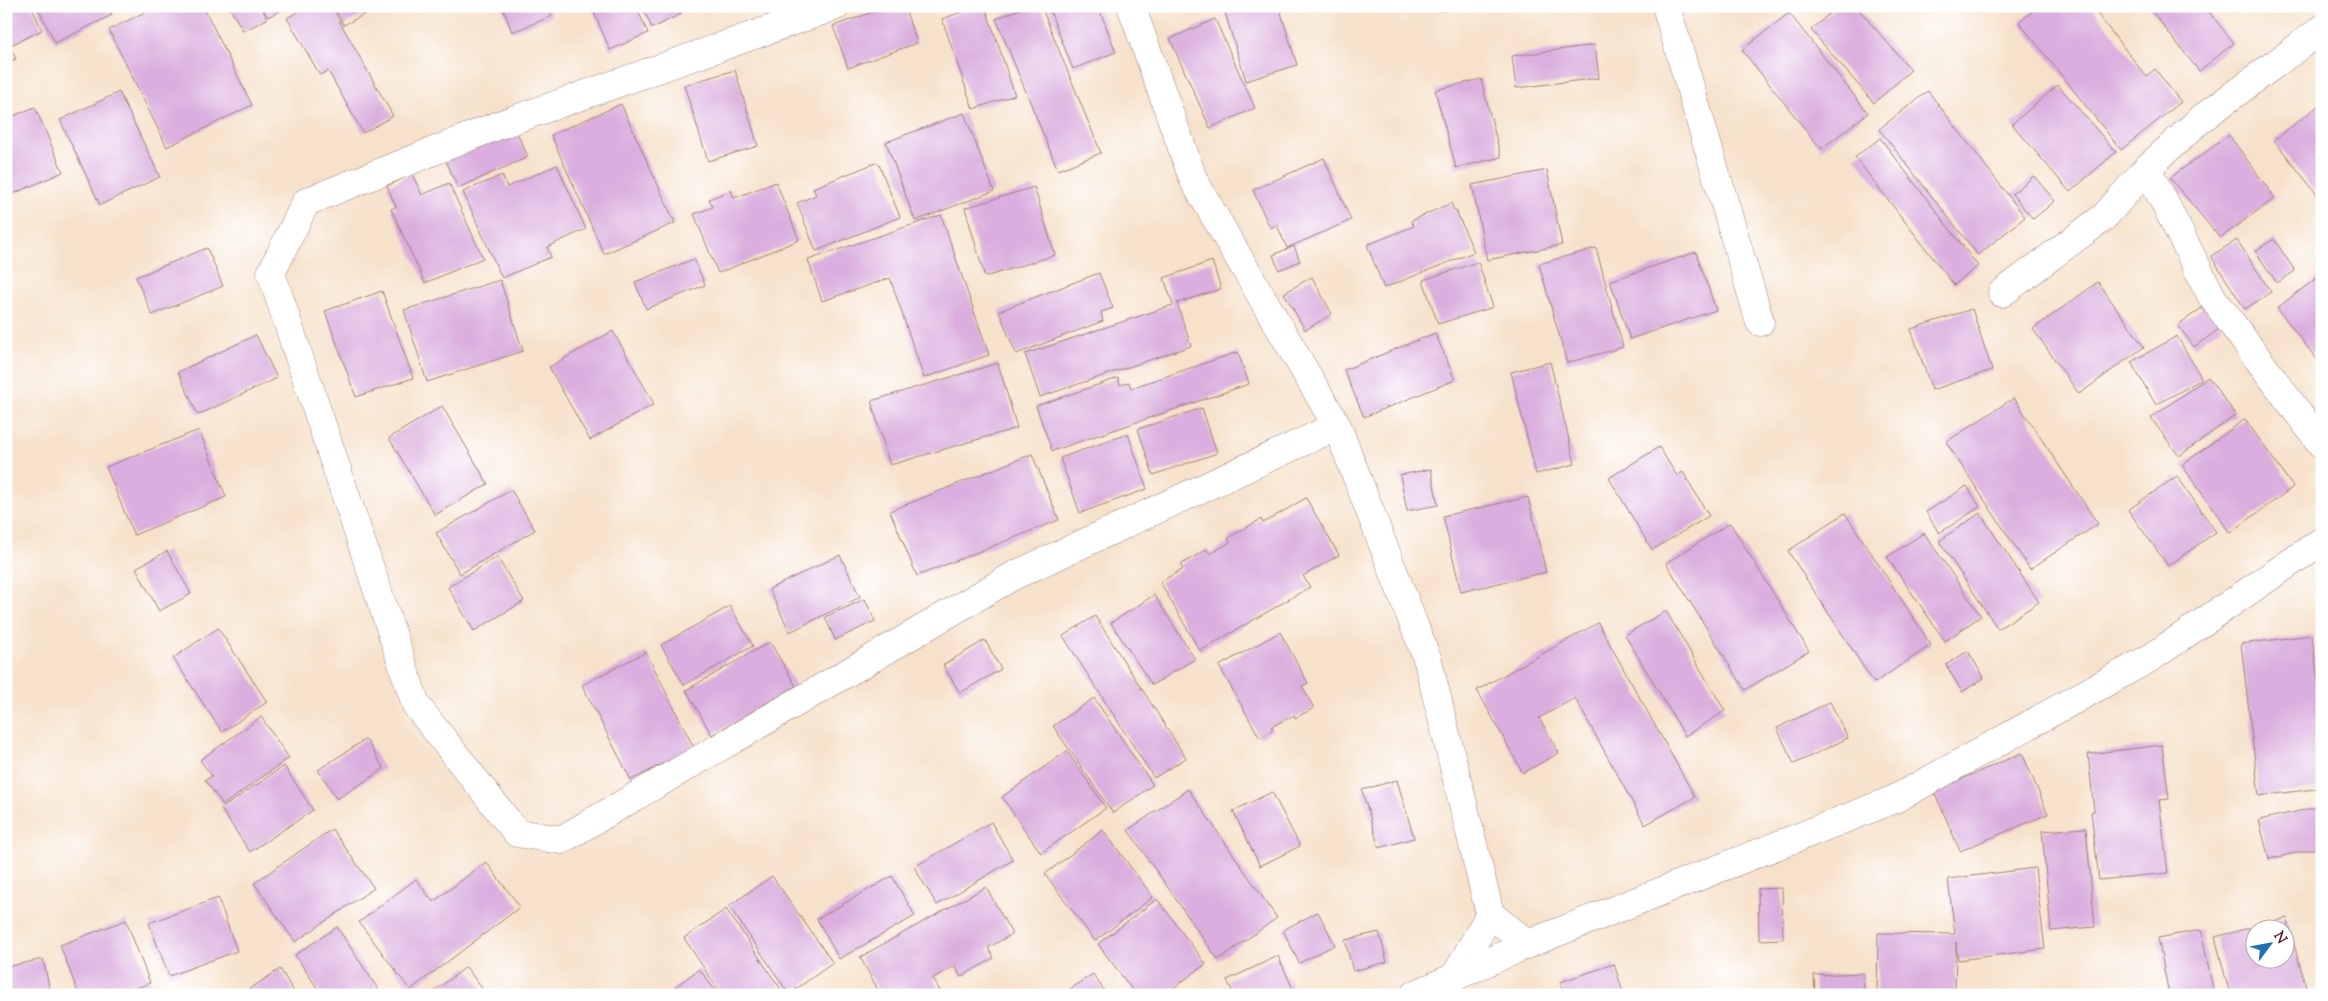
<svg xmlns="http://www.w3.org/2000/svg" width="2328" height="1001" viewBox="0 0 2328 1001" font-family="'Sorts Mill Goudy',serif">
  <rect width="100%" height="100%" fill="#fff"/>
  <filter id="ink" filterUnits="userSpaceOnUse"><feTurbulence type="fractalNoise" baseFrequency=".02" numOctaves="2"/><feDisplacementMap in="SourceGraphic" scale="10" xChannelSelector="R" yChannelSelector="G"/><feConvolveMatrix kernelMatrix="1 2 1 2 8 2 1 2 1" color-interpolation-filters="sRGB"/></filter>
  <filter id="wash" filterUnits="userSpaceOnUse"><feTurbulence type="fractalNoise" baseFrequency=".0096" numOctaves="4" result="noise"/><feDisplacementMap in="SourceGraphic" scale="20" xChannelSelector="R" yChannelSelector="G"/><feGaussianBlur stdDeviation="1.12" result="paint"/><feColorMatrix in="noise" values="0 0 0 0 0 0 0 0 0 0 0 0 0 0 0 0 0 1.4 0 .05"/><feComposite in="paint" operator="in"/></filter>
  <g filter="url(#wash)">
    <rect width="100%" height="100%" fill="#f6e1ca"/>
    <g id="blocks">
      <!-- building -->
      <path fill="#daaede" fill-rule="evenodd" d="M6,6H31L42,30L11,45L6,35Z
        M37,6H107L112,15L55,43Z
        M157,6H203L252,105L167,147L109,30Z
        M229,6H261L267,19L243,31Z
        M262,6H289L268,17Z
        M307,6H331L393,116L363,133L328,71L320,75L287,18Z
        M333,6H380L344,25Z
        M502,6H548L552,16L512,32Z
        M591,6H636L648,33L610,50Z
        M642,6H677L681,14L652,28Z
        M890,6H904L917,43L848,68L833,26Z
        M979,6H985L1015,95L973,109L942,19Z
        M1027,6H1041L1101,153L1058,170L996,19Z
        M1048,6H1098L1116,52L1073,69Z
        M1223,6H1279L1297,65L1246,81Z
        M1442,6H1456L1444,11Z
        M1838,6H1856L1911,70L1874,103L1811,30Z
        M2039,6H2091L2146,76L2155,69L2181,102L2121,150L2019,22Z
        M2154,6H2204L2234,43L2199,71L2150,9Z
        M1789,13L1868,113L1821,149L1742,50Z
        M1215,19L1255,108L1210,128L1170,39Z
        M6,40L16,59L6,63Z
        M1595,45L1599,78L1516,88L1512,56Z
        M735,70L758,146L708,161L684,85Z
        M1481,79L1501,157L1456,168L1435,90Z
        M2058,85L2116,152L2070,192L2012,124Z
        M1928,91L2025,217L1978,255L1879,129Z
        M119,92L160,177L100,205L60,120Z
        M2322,103V201L2274,140Z
        M621,104L675,223L604,254L551,135Z
        M35,107L63,172L6,197V119Z
        M964,113L994,191L915,221L886,142Z
        M516,130L528,157L458,188L446,161Z
        M2229,135L2275,198L2220,238L2170,178Z
        M1880,138L1978,266L1954,285L1855,157Z
        M1324,158L1351,220L1287,248L1277,225L1270,228L1253,190Z
        M878,162L900,217L816,251L797,203L816,195L813,188Z
        M557,165L586,229L547,247L551,257L502,278L463,192L502,175L507,187Z
        M1547,170L1562,245L1487,260L1472,185Z
        M412,174L422,195L449,183L483,258L425,283L391,209L396,207L387,186Z
        M2034,176L2055,201L2033,219L2012,194Z
        M776,182L799,240L718,273L694,214L713,207L709,199L731,190L734,198Z
        M1034,187L1055,255L985,277L965,208Z
        M1451,203L1454,210H1456L1474,252L1384,288L1367,245L1414,226L1411,221Z
        M941,215L989,355L924,378L890,278L822,301L808,260Z
        M2274,239L2295,271L2277,283L2255,251Z
        M2237,240L2271,292L2245,309L2211,256Z
        M1294,246L1300,261L1279,270L1273,255Z
        M207,248L223,286L152,315L136,277Z
        M1596,248L1623,347L1567,363L1539,264Z
        M1696,252L1716,310L1630,339L1610,281Z
        M694,259L705,285L646,309L635,282Z
        M1212,261L1221,289L1177,303L1191,346L1040,397L1025,354L1173,305L1164,278Z
        M1478,262L1493,307L1438,324L1423,280Z
        M1099,273L1113,308L1101,312L1103,321L1016,354L999,311Z
        M2322,274V366L2277,308Z
        M1312,277L1332,314L1305,330L1284,293Z
        M500,280L523,351L427,382L404,310Z
        M2098,282L2144,347L2079,394L2033,329Z
        M382,291L413,378L356,397L325,311Z
        M2206,305L2222,327L2194,347L2178,325Z
        M1972,309L1992,370L1932,390L1911,329Z
        M613,331L654,404L590,440L549,367Z
        M1435,333L1455,380L1364,417L1344,370Z
        M256,335L277,378L198,415L178,372Z
        M2177,336L2202,379L2156,405L2131,362Z
        M1238,352L1249,384L1052,451L1036,406L1118,378L1120,385L1129,382L1131,388Z
        M1550,362L1575,464L1536,474L1511,372Z
        M998,363L1017,428L890,465L871,401Z
        M2208,377L2236,415L2179,456L2151,418Z
        M2014,398L2098,524L2030,569L1946,442Z
        M442,406L488,484L435,515L389,438Z
        M1202,408L1217,453L1153,475L1138,429Z
        M2245,419L2293,487L2230,533L2182,465Z
        M199,430L226,497L134,535L106,467Z
        M1128,434L1147,489L1080,513L1060,458Z
        M1659,447L1677,476L1683,472L1709,516L1652,550L1609,478Z
        M1032,454L1059,520L917,576L890,511Z
        M1431,469L1438,505L1407,511L1400,475Z
        M2177,476L2216,532L2168,566L2128,510Z
        M1967,486L1980,507L1939,533L1926,512Z
        M511,490L535,530L460,574L436,533Z
        M1528,497L1546,572L1461,592L1443,516Z
        M1306,498L1339,555L1303,576L1310,587L1200,651L1160,582L1183,569L1180,565L1207,549L1210,554L1230,542L1228,538L1261,519L1263,523Z
        M1845,513L1931,645L1874,683L1788,551Z
        M1980,513L2039,602L1998,629L1939,541Z
        M1730,523L1809,651L1745,690L1666,563Z
        M1924,533L1981,616L1945,641L1887,557Z
        M167,551L191,594L159,611L136,568Z
        M840,555L860,597L790,632L769,589Z
        M497,557L524,601L474,631L448,587Z
        M1154,595L1195,659L1152,685L1111,623Z
        M865,599L875,621L835,640L825,617Z
        M730,606L753,646L684,685L661,645Z
        M1666,611L1725,711L1685,736L1625,635Z
        M1095,616L1186,758L1154,778L1063,636Z
        M1598,623L1695,797L1645,825L1575,698L1539,718L1559,753L1523,773L1477,690Z
        M218,628L267,702L222,732L173,658Z
        M1280,632L1308,683L1302,686L1314,708L1295,718L1294,715L1271,727L1273,730L1260,738L1219,666Z
        M2312,635L2322,715V788L2259,796L2241,644Z
        M985,640L1001,669L960,693L943,665Z
        M770,642L796,686L712,735L686,690Z
        M1968,651L1984,678L1962,692L1946,665Z
        M646,652L694,748L631,780L582,685Z
        M1094,698L1153,785L1113,813L1053,726Z
        M1830,702L1848,738L1794,764L1777,728Z
        M261,717L289,758L223,805L205,780L212,776L200,760Z
        M366,739L384,769L337,799L318,770Z
        M2162,745L2169,799L2159,800L2168,873L2099,880L2091,812L2094,811L2088,754Z
        M1067,751L1106,808L1041,853L1002,797Z
        M2022,753L2048,814L1960,851L1934,791Z
        M284,766L313,810L250,852L221,809Z
        M1397,780L1414,838L1379,848L1362,790Z
        M1188,789L1277,918L1218,960L1128,830Z
        M1272,792L1300,846L1260,866L1233,811Z
        M2322,806V847L2269,859L2259,820Z
        M991,822L1013,860L937,905L914,867Z
        M2086,828L2095,927L2051,931L2042,831Z
        M332,829L374,888L295,942L254,883Z
        M1103,830L1153,897L1095,941L1045,874Z
        M486,862L520,907L410,990L359,922L416,879L433,902Z
        M2035,868L2045,949L1958,960L1956,942L1955,995H1877L1878,933L1955,934L1948,879Z
        M772,876L833,963L789,994L729,906Z
        M892,876L915,916L839,959L817,919Z
        M986,887L1012,934L988,948L994,958L961,977L955,966L933,978L942,995H881L860,957Z
        M1782,888L1783,939L1759,940L1758,889Z
        M218,898L237,951L169,976L149,923Z
        M1157,899L1206,964L1164,995H1136L1098,944Z
        M726,909L784,994L783,995H722L684,938Z
        M1318,912L1335,945L1299,963L1283,930Z
        M2287,918L2308,995H2230L2215,937ZM2256,928H2286V958H2256Z
        M126,920L150,983L117,995H79L60,945Z
        M337,927L382,995H322L295,955Z
        M2201,930L2214,995H2169L2158,938Z
        M1379,932L1387,962L1353,971L1345,940Z
        M1278,956L1294,991L1286,995H1234L1227,980Z
        M43,959L51,995H6V967Z
        M1614,964L1624,995H1564L1560,982Z
        M466,967L487,995H429Z
        M280,969L296,995H240Z
        M699,969L719,995H675L671,990Z
        M1863,973L1864,995H1815L1814,975Z
        M1093,974L1107,995H1061Z"/>
    </g>
  </g>
  <g filter="url(#ink)">
    <use href="#blocks" fill-opacity="0" stroke="#a0807a" stroke-width="1"/>
    <g fill="none" stroke-linecap="round" stroke-linejoin="round">
      <defs>
        <path id="minor" d="M836,6L499,125L306,202L271,273L416,705L517,833L561,840L1013,576L1337,426
          M1131,6L1194,181L1337,426L1428,661L1490,914L1528,944
          M1666,6L1760,322
          M2147,168L2212,297L2322,445
          M2002,293L2104,217L2147,168L2201,119L2322,29
          M1454,978L1490,914
          M1414,995L1528,944L1895,799L2152,657L2322,541"/>
      </defs>
      <!-- minor casing -->
      <use href="#minor" stroke="#a0807a" stroke-width="29"/>
      <!-- minor -->
      <use href="#minor" stroke="#fff" stroke-width="28"/>
    </g>
  </g>
  <!-- margin -->
  <rect width="2328" height="1001" fill="none" stroke="#fff" stroke-width="25"/>
  <!-- north arrow -->
  <g transform="translate(2270 944) rotate(58)"><circle r="24" fill="#ffffff" stroke="#b7a5aa"/>
  <path d="M0-4L9 19L0 12L-9 19Z" fill="#1f6fb2"/>
  <text y="-8" font-size="14" font-weight="bold" text-anchor="middle" fill="#4a1f2b">N</text>
  </g>
</svg>
